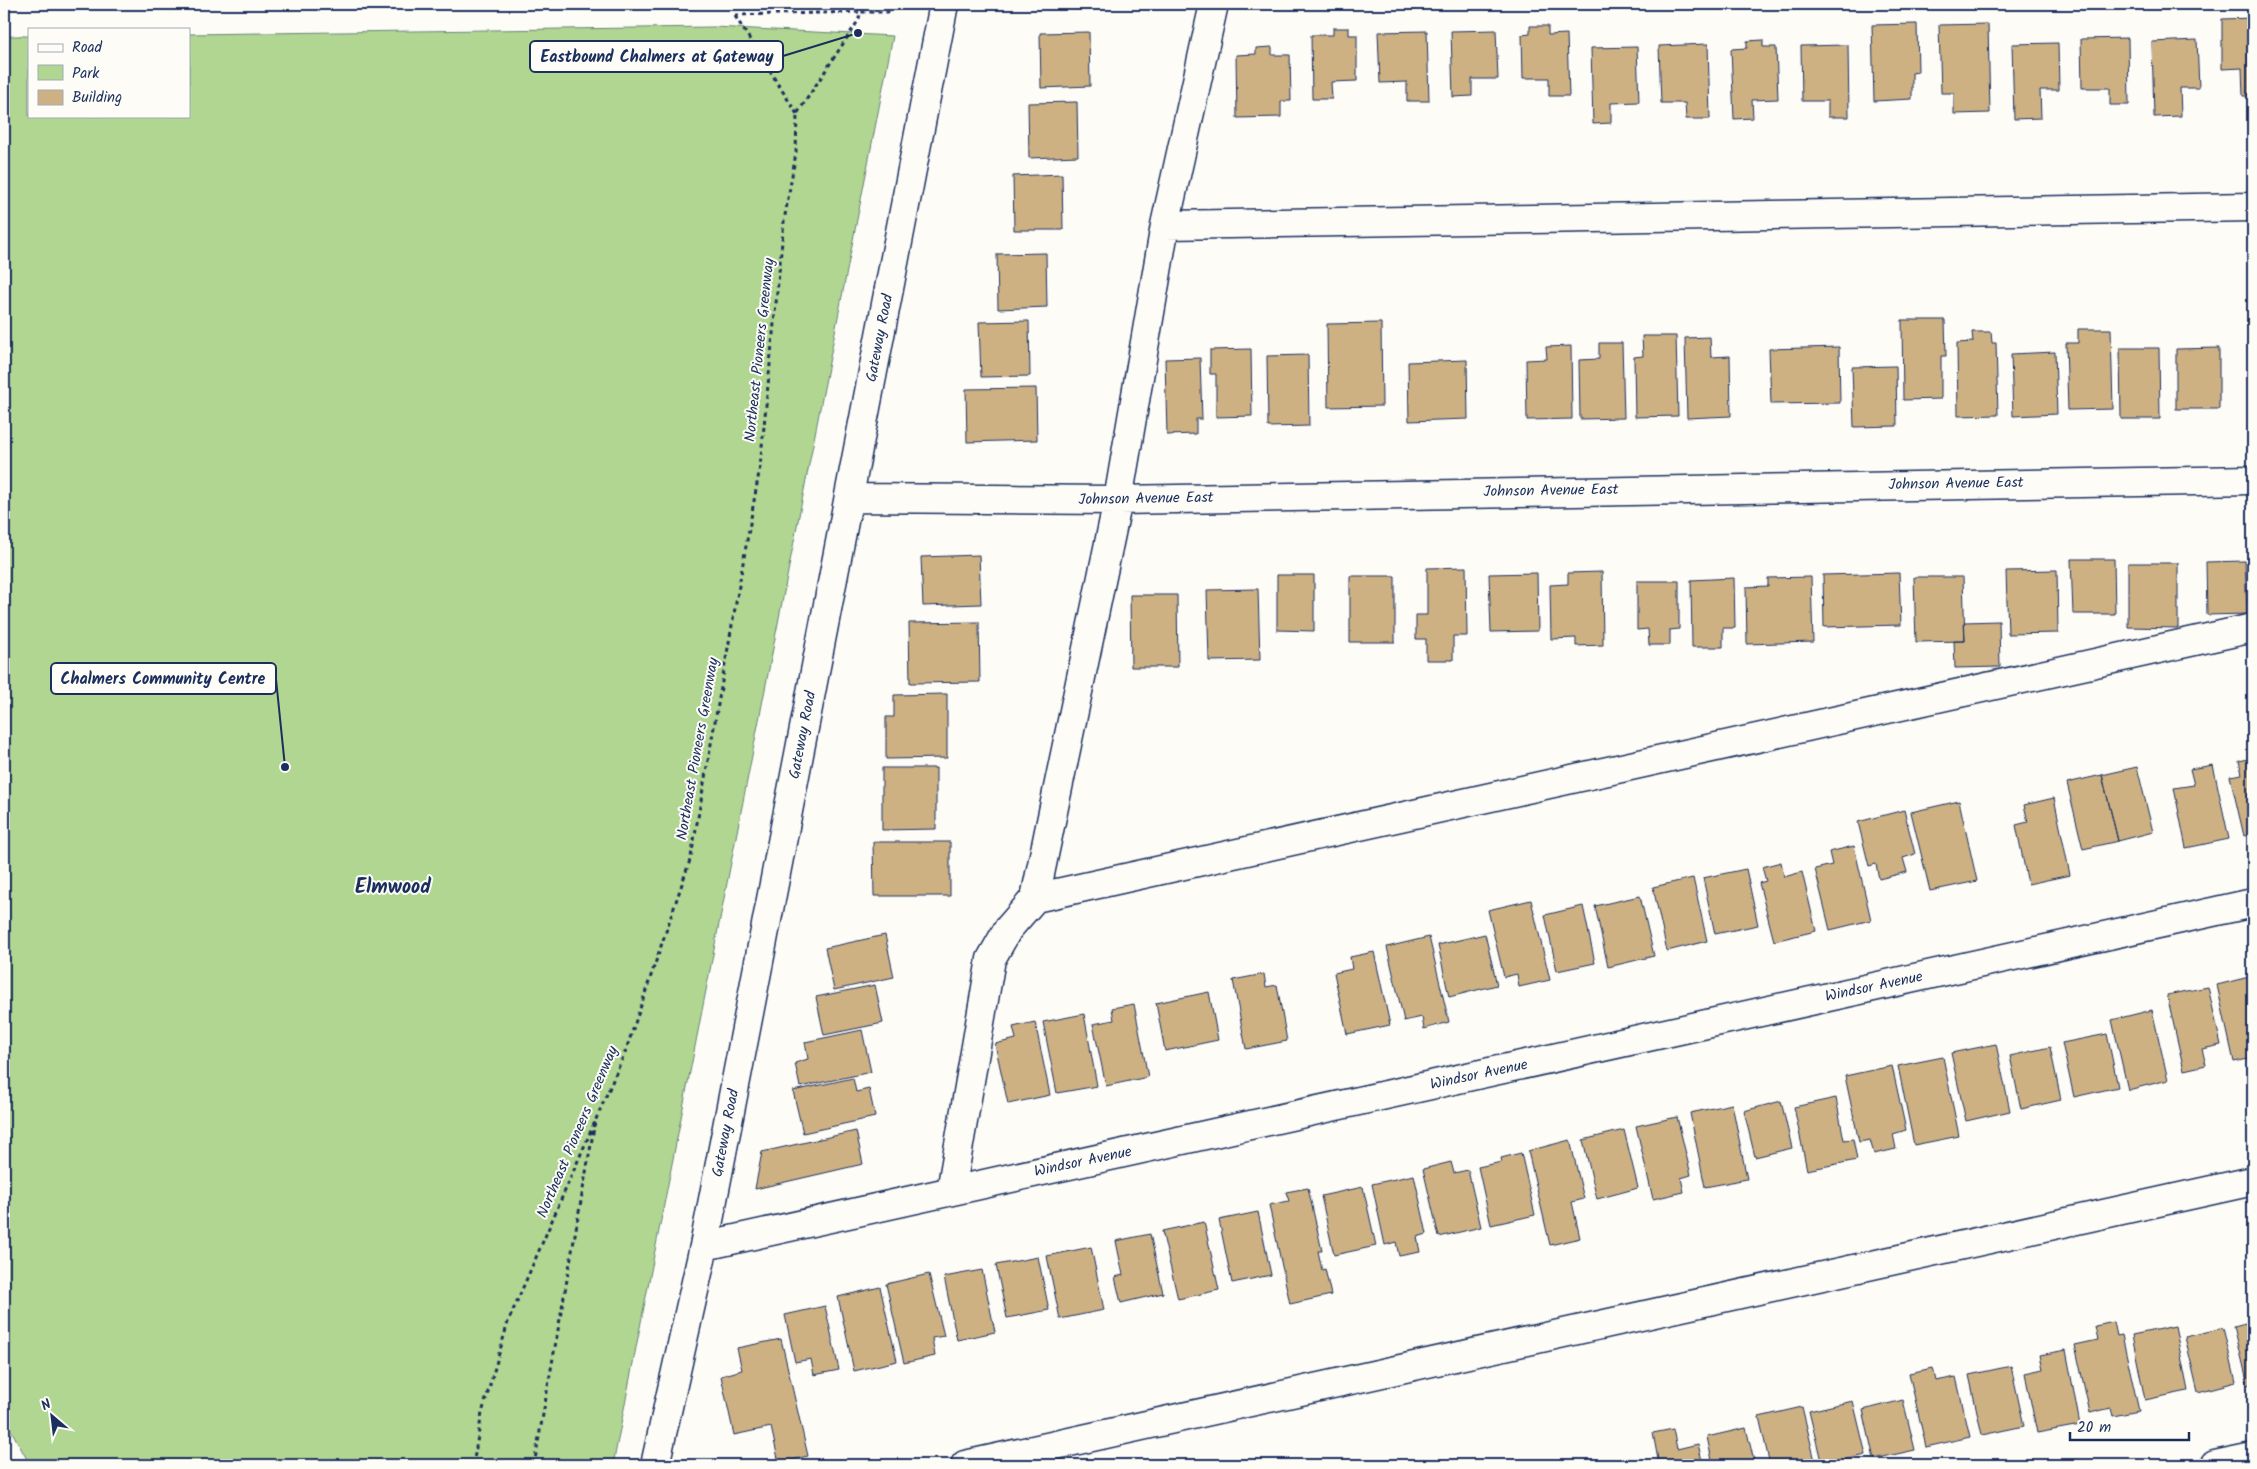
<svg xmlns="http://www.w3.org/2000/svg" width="2257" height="1469" viewBox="0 0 2257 1469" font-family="Kalam,sans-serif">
  <rect width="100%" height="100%" fill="#fdfcf7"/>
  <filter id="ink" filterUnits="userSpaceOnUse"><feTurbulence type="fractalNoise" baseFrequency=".02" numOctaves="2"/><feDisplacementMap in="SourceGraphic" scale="10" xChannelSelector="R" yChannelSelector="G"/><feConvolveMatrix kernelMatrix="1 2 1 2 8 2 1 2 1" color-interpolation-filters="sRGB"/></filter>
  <g filter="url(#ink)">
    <!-- green -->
    <path fill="#b1d691" stroke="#668278" d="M714,27L893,36L613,1465H30L4,1417V36H29V116H189V34Z"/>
    <!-- building -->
    <path fill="#ceb183" stroke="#1b2f5e" d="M2253,18V96H2243L2242,68L2222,69V19Z
      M1917,24L1918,72L1912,73V99L1874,101L1872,25Z
      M1988,24L1990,113L1954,114V93H1941L1939,25Z
      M1530,26H1548V35L1567,34L1569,96H1549V78H1523L1522,35L1530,34Z
      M1333,28H1349V35H1357V81L1331,82L1332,99H1312L1311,35H1333Z
      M1496,30L1498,79H1472V96L1453,97L1451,31Z
      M1427,31L1429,101H1407V82L1380,83L1378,32Z
      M1089,32L1090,86L1041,88L1040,33Z
      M2128,38L2129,105H2110V88H2082L2081,39Z
      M1763,40V47H1776L1778,99L1752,100L1753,118L1734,119L1731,49L1747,48V41Z
      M2197,40L2199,88H2180L2181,116L2154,117L2152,42Z
      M2058,43L2059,90H2040L2041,118L2014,119L2012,44Z
      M1708,44L1710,119H1686L1685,103H1661L1659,46Z
      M1848,45L1849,117H1828V101H1802L1801,46Z
      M1272,47V55H1290L1291,101H1281V117L1237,118L1236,55L1256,54V48Z
      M1637,47L1639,102L1611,103V123L1593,124L1591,48Z
      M1077,102L1078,156L1029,158L1028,103Z
      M1062,174L1063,230H1014L1013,176Z
      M1046,253L1047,307L998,309L997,254Z
      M1902,320H1945L1946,356H1941V399L1903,400Z
      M1029,321L1030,376L981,377L979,322Z
      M1381,323L1382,406L1328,407L1327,324Z
      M2078,329H2111L2113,409L2068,410L2066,343H2078Z
      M1972,332H1991L1992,343H1996L1998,415L1958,416L1957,343L1973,342Z
      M1642,336H1676L1678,416L1635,417L1634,357L1643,356Z
      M1710,337L1711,357L1730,356L1731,416L1687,418L1685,338Z
      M1599,343H1622L1624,418L1580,419L1579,360L1599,359Z
      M1571,346L1572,419L1527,420L1526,360L1547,359L1546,347Z
      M1839,347L1840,403L1771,404L1769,349Z
      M2120,348H2159L2160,419H2121Z
      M2219,348V409H2176V349Z
      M1251,349L1252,416L1216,417V374H1210V350Z
      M2055,352L2057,414L2013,416L2011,354Z
      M1308,355L1309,426L1268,427L1267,356Z
      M1200,358L1202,419H1196V434L1167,435L1165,359Z
      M1467,360L1468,419L1409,421L1408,362Z
      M1896,366L1897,426L1854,427L1852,367Z
      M1036,388L1037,440L967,442L966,389Z
      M979,555L981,604L923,606L921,557Z
      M2071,559H2114L2115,614H2073Z
      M2245,561L2247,614L2207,615L2206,562Z
      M2128,563H2178V628L2128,627Z
      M1466,567L1467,636H1453V660H1426V639H1416V615H1427V568Z
      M2057,570L2058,633L2008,634L2006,571Z
      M1602,572L1603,645L1576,646V638L1551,639L1550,585L1568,584V573Z
      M1537,573L1538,631L1491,632L1489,574Z
      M1899,573L1901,625L1824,627L1823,575Z
      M1277,575H1314V631L1277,630Z
      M1350,576H1395V642H1350Z
      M1811,577L1813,642L1747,644L1746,587L1768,586V578Z
      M1914,577H1963L1965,641L1916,642Z
      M1734,578L1735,628H1723V647H1692L1691,580Z
      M1637,581H1679V629L1670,630V645H1649L1648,629L1637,630Z
      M1258,589L1260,660L1209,661L1207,590Z
      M1130,595H1177L1178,667H1131Z
      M1999,621L2000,667L1955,668L1954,641H1965L1964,622Z
      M979,622L980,682L910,683L909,623Z
      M947,694V758L886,759V717H894V695Z
      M2253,758V834L2244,836L2230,776L2242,774L2239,761Z
      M2213,765L2229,839L2186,848L2174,788L2194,785L2190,769Z
      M2137,767L2153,832L2118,841L2102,775Z
      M882,768H936V829L882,830Z
      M2102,775L2118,841L2083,849L2067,783Z
      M2054,798L2070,875L2028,884L2016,825L2028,822L2024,805Z
      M1959,801L1977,881L1930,891L1911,812Z
      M1904,810L1915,854L1903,858L1907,872L1879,879L1876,864L1869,866L1858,822Z
      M873,842H950V896H874Z
      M1854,846L1871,920L1830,930L1815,869L1832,865L1829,852Z
      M1781,862L1784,877L1802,872L1816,931L1774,941L1759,883L1766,881L1762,867Z
      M1746,869L1758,925L1715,934L1703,878Z
      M1693,878L1707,941L1667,951L1653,887Z
      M1640,896L1654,956L1608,967L1595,906Z
      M1531,900L1550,980L1519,987L1517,974L1504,977L1488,910Z
      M1583,906L1595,963L1557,971L1545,915Z
      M1485,934L1497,985L1449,997L1438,945Z
      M885,935L894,977L834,990L825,948Z
      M1429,937L1449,1022L1424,1029L1422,1017L1404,1021L1387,947Z
      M1374,952L1390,1025L1347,1034L1334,973L1352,969L1350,957Z
      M1264,974L1266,987L1277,985L1287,1041L1246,1049L1233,980Z
      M2253,976V1058L2234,1062L2217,985Z
      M875,985L883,1023L824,1035L816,997Z
      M2208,987L2221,1045L2202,1049L2206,1065L2184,1070L2167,995Z
      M1209,992L1218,1040L1165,1051L1156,1003Z
      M1134,1004L1148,1077L1106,1086L1093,1024L1114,1020L1112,1008Z
      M2152,1010L2168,1080L2128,1090L2112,1020Z
      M1084,1014L1097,1086L1057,1093L1043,1022Z
      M1035,1022L1050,1095L1008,1104L995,1044L1016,1039L1013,1027Z
      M862,1030L871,1072L800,1087L795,1063L808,1059L805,1042Z
      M2107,1034L2118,1087L2074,1097L2062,1043Z
      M1996,1044L2010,1111L1966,1121L1951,1053Z
      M2050,1047L2061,1100L2021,1109L2010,1056Z
      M1943,1057L1959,1136L1914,1145L1898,1066Z
      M1892,1066L1906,1130L1893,1134L1896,1149L1874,1154L1870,1140L1859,1142L1845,1076Z
      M853,1078L856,1092L869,1089L875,1117L803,1133L793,1091Z
      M1836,1098L1844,1140L1853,1139L1857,1160L1807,1170L1794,1107Z
      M1781,1101L1792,1148L1755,1157L1744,1111Z
      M1732,1104L1747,1179L1705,1187L1690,1113Z
      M1677,1117L1691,1175L1681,1178L1684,1192L1653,1199L1636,1126Z
      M1624,1130L1638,1188L1597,1199L1583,1140Z
      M856,1131L863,1164L755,1189L762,1152Z
      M1570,1140L1584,1199L1572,1202L1580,1238L1550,1245L1528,1151Z
      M1521,1153L1535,1215L1491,1225L1478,1167L1502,1162L1501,1158Z
      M1451,1162L1454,1173L1468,1170L1481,1227L1439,1237L1423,1169Z
      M1414,1175L1427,1234L1417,1237L1420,1252L1399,1256L1396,1242L1385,1245L1372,1184Z
      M1363,1187L1376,1246L1334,1255L1321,1196Z
      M1308,1188L1322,1251H1318L1322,1270L1325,1269L1331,1295L1290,1304L1269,1205L1289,1201L1286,1192Z
      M1258,1212L1271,1275L1232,1283L1219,1220Z
      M1204,1222L1219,1290L1178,1299L1162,1231Z
      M1150,1234L1163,1293L1121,1303L1115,1277L1123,1275L1116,1241Z
      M1091,1247L1104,1310L1060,1319L1047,1256Z
      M1038,1257L1049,1310L1007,1318L996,1265Z
      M982,1270L995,1332L957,1340L944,1277Z
      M929,1274L944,1336L932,1338L935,1356L904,1363L886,1284Z
      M880,1287L897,1361L854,1371L838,1297Z
      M2253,1299V1383L2248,1385L2234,1326L2253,1321L2248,1300Z
      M825,1306L839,1370L814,1375L811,1359L795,1362L785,1315Z
      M2114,1322L2117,1336L2122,1335L2139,1411L2113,1416L2111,1408L2090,1413L2075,1345L2098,1340L2095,1326Z
      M2175,1326L2188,1391L2145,1400L2132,1335Z
      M2223,1328L2236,1382L2198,1392L2185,1337Z
      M781,1339L808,1456L779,1463L771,1427L734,1435L721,1376L742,1370L737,1348Z
      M2066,1350L2080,1425L2037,1433L2025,1373L2043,1369L2040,1355Z
      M2011,1366L2024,1426L1982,1435L1969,1375Z
      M1933,1368L1936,1381L1956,1377L1970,1437L1926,1447L1909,1373Z
      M1903,1400L1915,1450L1874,1459L1863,1410Z
      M1853,1401L1866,1455L1822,1465L1809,1411Z
      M1802,1407L1816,1465H1770L1759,1417Z
      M1746,1428L1755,1465H1713L1707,1437Z
      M1673,1429L1677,1449L1698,1444L1703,1465H1659L1653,1433Z"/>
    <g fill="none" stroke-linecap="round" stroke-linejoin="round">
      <defs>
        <path id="minor" d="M1214,4L1165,225L1118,500L1035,898L2253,628
          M1165,225L2253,207
          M849,498L1118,500L2253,480
          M951,1191L991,959L1008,929L1035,898
          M704,1246L2253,903
          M655,1465L704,1246L944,4
          M965,1465L2253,1181
          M2215,1465L2253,1457"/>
      </defs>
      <!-- minor casing -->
      <use href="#minor" stroke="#1b2f5e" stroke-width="31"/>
      <!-- path -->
      <path stroke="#1b2f5e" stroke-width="3" stroke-dasharray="4 4" stroke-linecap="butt" d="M735,15L861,12
        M735,16L797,114
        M473,1465L482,1413L508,1322L626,1050L691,857L760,467L784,221L796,153L797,114L858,21L861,12H888L890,4
        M534,1465L595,1122"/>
      <!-- minor -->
      <use href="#minor" stroke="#fdfcf7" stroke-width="28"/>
    </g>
  </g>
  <g text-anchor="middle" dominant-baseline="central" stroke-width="4" stroke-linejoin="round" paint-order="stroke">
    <!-- street labels -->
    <g font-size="15" fill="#1b2f5e" stroke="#fdfcf7">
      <text transform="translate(880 338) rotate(-79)">Gateway Road</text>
      <text transform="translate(760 350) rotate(-84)">Northeast Pioneers Greenway</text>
      <text transform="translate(1956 484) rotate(-1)">Johnson Avenue East</text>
      <text transform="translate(1551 491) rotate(-1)">Johnson Avenue East</text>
      <text transform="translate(1146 499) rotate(-1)">Johnson Avenue East</text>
      <text transform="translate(803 735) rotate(-79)">Gateway Road</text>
      <text transform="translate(698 749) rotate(-80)">Northeast Pioneers Greenway</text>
      <text transform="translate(1874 987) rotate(-12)">Windsor Avenue</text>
      <text transform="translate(1479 1075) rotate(-12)">Windsor Avenue</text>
      <text transform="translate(578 1132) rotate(-67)">Northeast Pioneers Greenway</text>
      <text transform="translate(726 1133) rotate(-79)">Gateway Road</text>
      <text transform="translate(1083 1162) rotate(-12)">Windsor Avenue</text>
    </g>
    <!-- district labels -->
    <g font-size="20" font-weight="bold" fill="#1b2f5e" stroke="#fdfcf7">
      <text x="393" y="888">Elmwood</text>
    </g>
  </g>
  <!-- callouts -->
  <path fill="none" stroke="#1b2f5e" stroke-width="2" d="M858 33L783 56M285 767L276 679"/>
  <g fill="#1b2f5e" stroke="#fdfcf7" stroke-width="2">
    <circle cx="858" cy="33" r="5"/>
    <circle cx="285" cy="767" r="5"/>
  </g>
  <g fill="#fdfcf7" stroke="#1b2f5e" stroke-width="2">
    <rect x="530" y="41" width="253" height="31" rx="5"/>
    <rect x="51" y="663" width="225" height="31" rx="5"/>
  </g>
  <g font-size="16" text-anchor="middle" font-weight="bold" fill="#1b2f5e">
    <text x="657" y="62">Eastbound Chalmers at Gateway</text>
    <text x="163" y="684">Chalmers Community Centre</text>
  </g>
  <!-- margin -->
  <rect width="2257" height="1469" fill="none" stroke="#fdfcf7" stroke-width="20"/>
  <rect x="10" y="10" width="2237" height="1449" fill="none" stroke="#1b2f5e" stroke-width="2" filter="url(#ink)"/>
  <!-- legend -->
  <rect x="28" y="28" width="162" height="90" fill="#fdfcf7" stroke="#a3aaba"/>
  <rect x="38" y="44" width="25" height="8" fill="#fdfcf7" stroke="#a3aaba"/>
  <text x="72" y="52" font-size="15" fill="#1b2f5e">Road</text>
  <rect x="38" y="65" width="25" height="15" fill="#b1d691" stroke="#a3aaba"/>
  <text x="72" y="78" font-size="15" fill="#1b2f5e">Park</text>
  <rect x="38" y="90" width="25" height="15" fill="#ceb183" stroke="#a3aaba"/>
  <text x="72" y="102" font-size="15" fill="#1b2f5e">Building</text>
  <!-- north arrow -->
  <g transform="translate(52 1416) rotate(332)" stroke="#fdfcf7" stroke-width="4" paint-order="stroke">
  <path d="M0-4L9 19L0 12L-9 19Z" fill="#1b2f5e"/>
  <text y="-8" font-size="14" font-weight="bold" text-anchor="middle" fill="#1b2f5e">N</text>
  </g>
  <!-- scale -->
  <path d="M2070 1432v8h119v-8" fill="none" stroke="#1b2f5e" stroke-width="2.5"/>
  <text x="2077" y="1432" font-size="15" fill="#1b2f5e" stroke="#fdfcf7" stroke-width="4" paint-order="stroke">20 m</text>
</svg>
